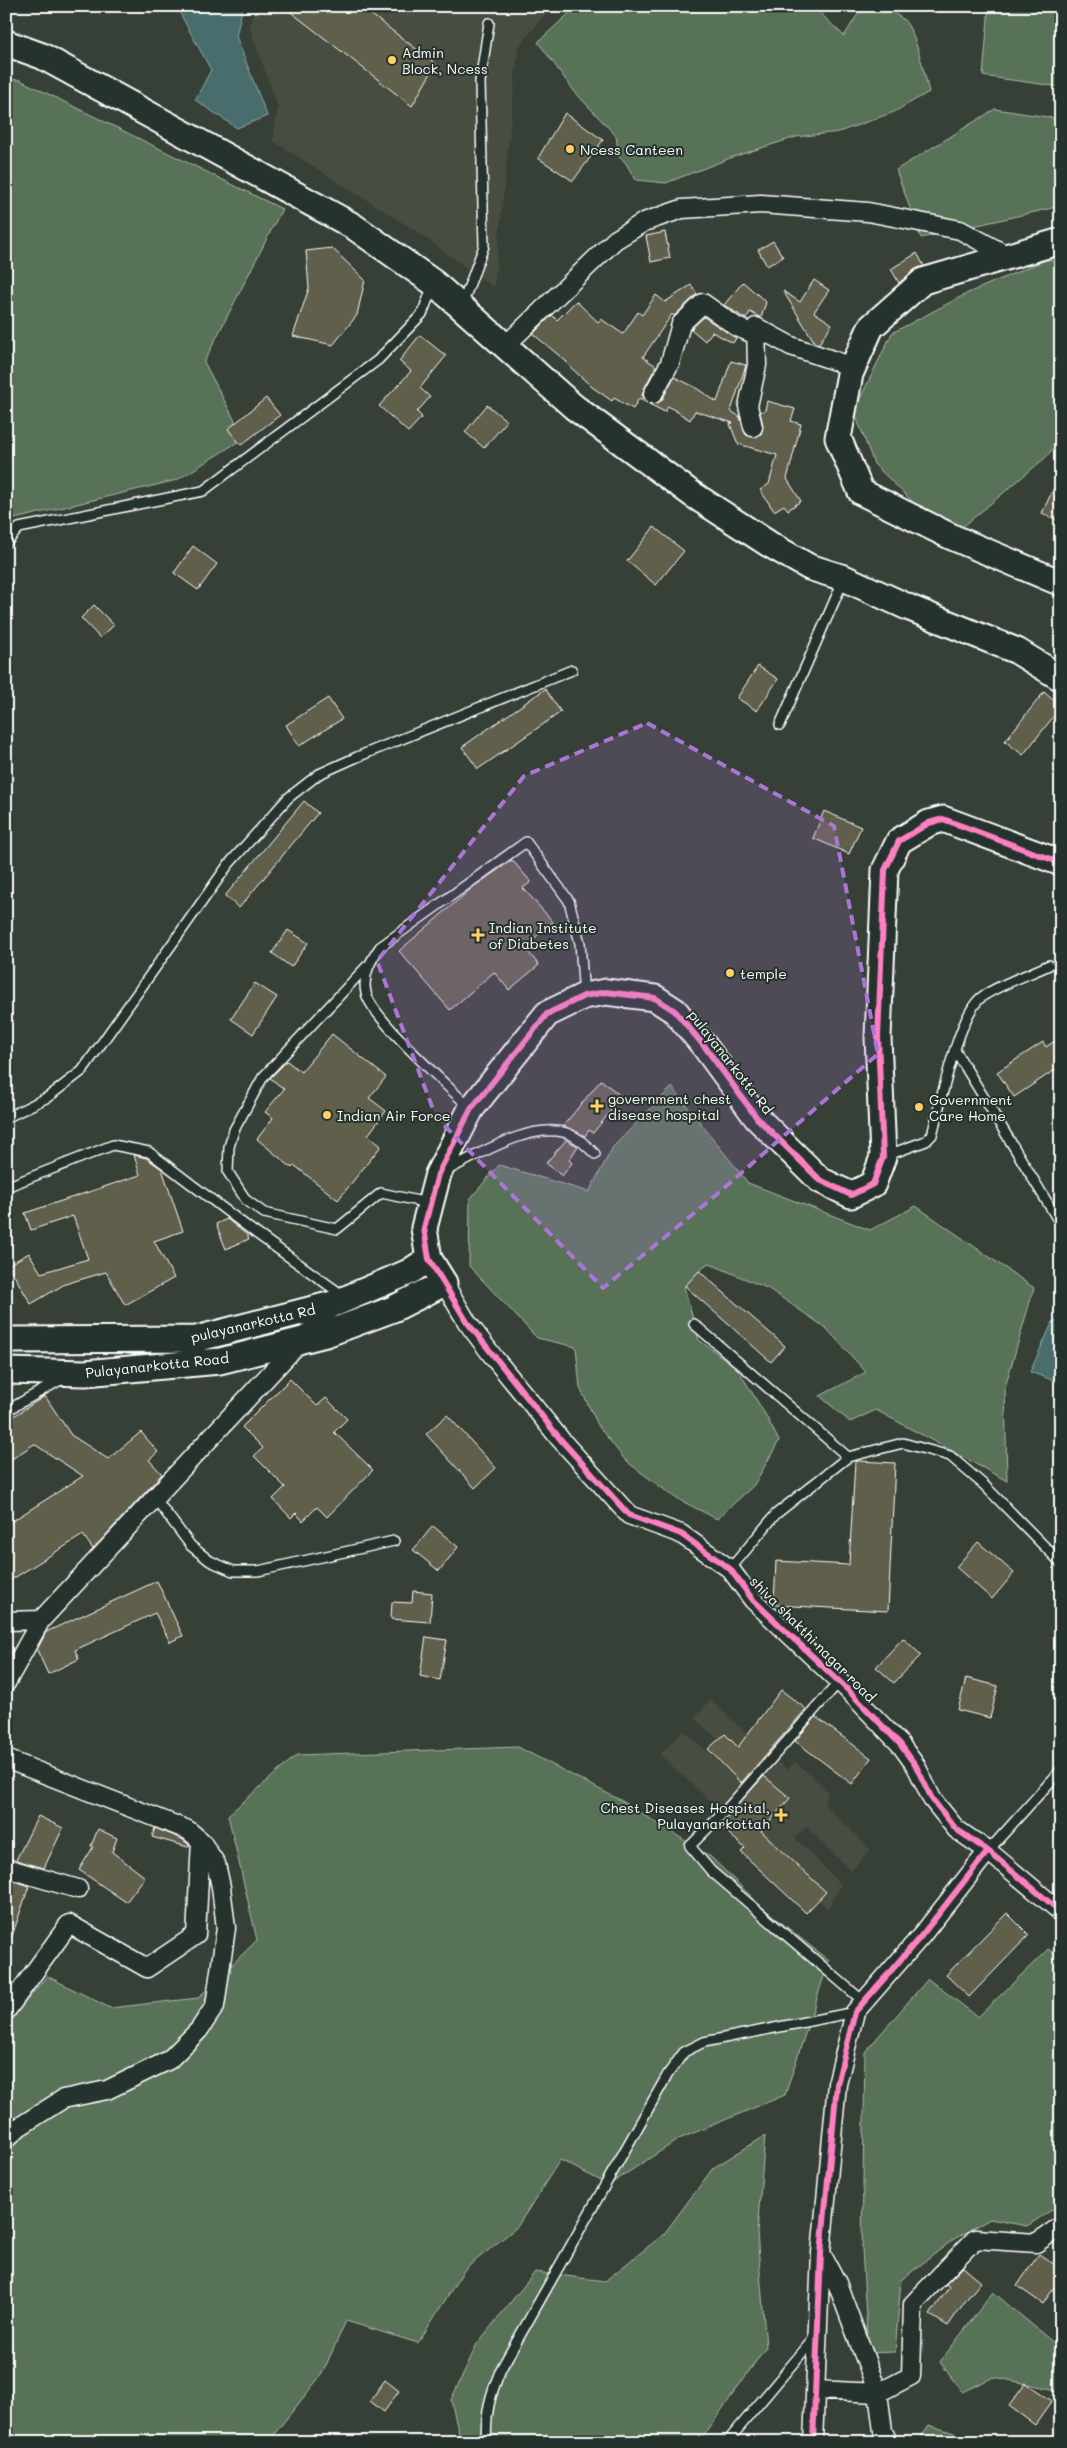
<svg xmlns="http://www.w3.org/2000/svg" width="1067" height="2448" viewBox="0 0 1067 2448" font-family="Mali,sans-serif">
  <rect width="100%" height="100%" fill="#374036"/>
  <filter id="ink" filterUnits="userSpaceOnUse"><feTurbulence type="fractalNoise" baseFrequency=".02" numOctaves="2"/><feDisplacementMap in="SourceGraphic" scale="10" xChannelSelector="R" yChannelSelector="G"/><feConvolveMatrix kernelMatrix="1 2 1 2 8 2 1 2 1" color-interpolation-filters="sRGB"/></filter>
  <g filter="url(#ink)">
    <!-- built -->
    <path fill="#474d40" d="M256,6H552L518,48L494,288L416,231L273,141L278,107L249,26Z
      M710,1700L787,1770L795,1761L828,1791L824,1804L871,1850L851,1871L806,1827L795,1838L841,1885L828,1909L660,1755L683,1730L736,1777L746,1765L694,1718Z"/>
    <!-- green -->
    <path fill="#587258" stroke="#acb8ac" d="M577,6H816L821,14L844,36L863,6C875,6 893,11 903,19C915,29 925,76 929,92L894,112L839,132L796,137L733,157L666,183L636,180L625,162L619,157L616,136L574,91L538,42Z
      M989,6H1061V87L983,76Z
      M6,79L20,80L282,209L204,362L244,438L177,480L6,521Z
      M995,109L1061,119V206L921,238L896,170Z
      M1050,258L1061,273V439L1045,458L958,531L920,509L874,464L854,411L892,333L968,293Z
      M672,1087L748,1183L870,1230L916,1206L1034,1288L1005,1387L1007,1481L876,1410L850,1422L820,1396L866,1372L826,1328L769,1289L708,1263L684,1287L699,1340L737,1368L765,1414L779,1441L754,1485L717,1519L674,1497L626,1461L599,1427L580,1388L576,1347L537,1338L469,1266L470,1199L499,1165L589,1192L613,1147Z
      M518,1747L622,1801L711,1857L762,1907L829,1961L785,2095L679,2139L609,2185L560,2160L517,2227L464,2270L418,2343L346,2321L322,2374L268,2442H6V2025L47,1976L110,2008L198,1998L257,1940L228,1815L297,1755Z
      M1048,1949L1061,1958V2204L1027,2226L990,2219L954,2239L901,2280L895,2352L868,2353L862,2248L865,2052L928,1979L978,2017Z
      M765,2136L757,2233L766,2347L702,2438L674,2442H461L451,2400L477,2344L535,2272L605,2281L664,2234L713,2168Z
      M993,2292L1055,2344L1061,2341V2391L994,2377L962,2392L940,2362Z
      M929,2425L982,2442H917Z"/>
    <!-- water -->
    <path fill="#486c6d" stroke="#91a7a7" d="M176,6H243L236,36L267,116L237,128L195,100L211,70Z
      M1053,1321L1061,1322V1383L1030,1372Z"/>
    <!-- building -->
    <path fill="#605f4b" stroke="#fff" d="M283,6H360L436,64L412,106Z
      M565,113L603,140L573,181L538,158Z
      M665,232L670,258L651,262L646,236Z
      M773,241L783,257L767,266L758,250Z
      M332,248L365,280L357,315L333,345L293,336L309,288L306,251Z
      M917,253L924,266L914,270L899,283L891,269Z
      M814,280L829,290L814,312L832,324L819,344L815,343L783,291L800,302Z
      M743,282L766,302L761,318L750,312L746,319L724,305Z
      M691,285L697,294L674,316L672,314L643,357L656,366L644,389L642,395L647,403L639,398L633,409L614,398L612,401L592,387L566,363L567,362L533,334L552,315L557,320L576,301L598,322L601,319L623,334L638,312L642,315L656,295L665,302Z
      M704,317L736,338L733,343L712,332L705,341L691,329Z
      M420,335L446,356L420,388L430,397L417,412L422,417L408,432L379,406L411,371L399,361Z
      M731,361L746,365L731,411L740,417L746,435L755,437L761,434L763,425L760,412L765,410L767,401L795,409L791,421L801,424L787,479L801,501L788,510L784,505L774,511L760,490L769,484L777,455L738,444L730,424L733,423L695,411L690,420L668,406L665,412L649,404L658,403L662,400L674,377L693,386L717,402Z
      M266,398L280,415L241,445L228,429Z
      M487,405L507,421L484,448L465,432Z
      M1061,473V522L1042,513Z
      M654,527L684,551L656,585L627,561Z
      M193,546L217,564L198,590L174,573Z
      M94,605L114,625L100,638L81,618Z
      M758,666L778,679L757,711L737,698Z
      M545,689L561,712L478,769L462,747Z
      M1044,692L1061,707L1023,755L1005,741Z
      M328,698L342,719L299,746L286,725Z
      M304,801L318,813L239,908L225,896Z
      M824,811L861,827L849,854L813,838Z
      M512,860L531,882L523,888L553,922L524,947L539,965L509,990L494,972L450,1010L399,951L472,888Z
      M288,930L308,943L291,967L272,953Z
      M255,983L277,997L253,1034L231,1019Z
      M332,1034L386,1077L369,1098L386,1111L368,1135L381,1146L338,1200L294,1165L292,1168L257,1139L273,1118L265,1112L284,1089L270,1078L287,1061L301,1072Z
      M1061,1037V1066L1014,1097L997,1072L1043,1042L1046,1047Z
      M601,1080L622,1097L593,1133L589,1130L585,1136L563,1126Z
      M566,1140L578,1146L569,1160L572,1163L562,1176L546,1163Z
      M134,1155L146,1158L162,1169L183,1231L154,1241L174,1278L125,1305L106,1272L65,1284L31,1304L8,1265L29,1253L41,1273L88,1259L73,1216L31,1230L25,1213L140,1175Z
      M227,1219L247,1235L249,1239L226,1249L216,1224Z
      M699,1271L785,1346L771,1362L685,1286Z
      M290,1379L317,1406L326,1398L347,1419L334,1432L373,1470L327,1517L317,1507L303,1521L296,1513L291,1518L273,1499L285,1487L254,1456L263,1448L242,1427Z
      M45,1396L71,1435L108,1459L141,1432L158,1452L149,1460L162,1474L93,1549L83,1535L6,1583V1525L83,1476L34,1444L6,1463V1421Z
      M447,1415L496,1468L475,1488L426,1434Z
      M859,1461L895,1463L888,1611L774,1605L776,1561L849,1565L855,1462Z
      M433,1526L458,1547L439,1571L413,1550Z
      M978,1542L1014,1573L992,1599L956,1567Z
      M157,1581L183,1636L170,1642L155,1613L75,1650L79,1659L48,1674L37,1650L46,1632Z
      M413,1591L432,1593L430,1622L391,1619L392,1602L412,1603Z
      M426,1637L447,1640L440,1680L420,1676Z
      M903,1638L921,1655L894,1683L876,1667Z
      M966,1678L998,1686L990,1718L958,1710Z
      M781,1690L806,1709L741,1783L708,1749L725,1734L738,1747Z
      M816,1717L871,1758L852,1784L795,1741Z
      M764,1776L790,1798L761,1831L826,1892L806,1913L741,1852L745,1848L719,1825Z
      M38,1816L63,1828L44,1868L16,1860Z
      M155,1828L182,1839L189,1845L188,1847L152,1837Z
      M98,1829L117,1838L112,1852L145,1877L126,1902L79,1870L93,1847L91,1846Z
      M7,1879L29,1886L9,1945H6Z
      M1007,1913L1029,1935L969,1997L946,1975Z
      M1039,2254L1061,2269V2277L1043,2304L1017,2286Z
      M963,2267L981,2282L966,2300L948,2326L930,2315L949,2287L946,2284Z
      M385,2380L399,2391L384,2412L370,2401Z
      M1026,2383L1052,2401L1035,2425L1009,2406Z"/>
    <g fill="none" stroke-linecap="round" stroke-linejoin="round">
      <defs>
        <path id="lane" d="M462,305L484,246L480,82L489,23
          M6,543L19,528L203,491L378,360L422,314L433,286
          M780,725L844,579
          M367,966L263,1077L234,1130L229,1147L228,1172L246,1200L264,1213L337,1229L381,1193L428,1203
          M955,1050L1061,1225
          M469,1107C448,1086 371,1017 366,993C362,975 371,960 380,947L526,842L569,901L580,943L584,996
          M6,1118L48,1097L82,1071L228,865L288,798L319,774L357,757L572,670
          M885,1156L926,1141L932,1135C940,1105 959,1011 983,996C1003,983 1028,975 1049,965
          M448,1170C479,1154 541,1116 575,1137C582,1141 589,1148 595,1154
          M6,1187L113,1145L149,1152L253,1231L345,1297
          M694,1324L848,1457
          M6,1411L62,1379
          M155,1498L191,1546L210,1561L233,1571H258L394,1541
          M730,1569L776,1514L848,1457L903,1443L950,1456L984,1485L1061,1563
          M839,1682L725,1811L690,1846L711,1871L863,2001
          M988,1851L1061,1770
          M487,2442C484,2415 491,2393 501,2369L668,2074L684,2052L704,2042L855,2012
          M727,2442L816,2336"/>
        <path id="street" d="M506,345L615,240L644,222L682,209L761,204L868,212L960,230L1008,256
          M653,394L670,363L681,324L703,303L737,327L756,335
          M753,427L748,406L757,365L756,327L791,346L853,367
          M444,1283L467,1322L495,1359L561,1440L629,1515L681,1534L730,1569L753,1600L848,1690L900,1744L916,1766L932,1799L956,1829L988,1851L1061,1912
          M6,1621L41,1620
          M6,1683L41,1620L336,1303
          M6,1759L188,1830L201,1841L216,1864L221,1887L226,1928L215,2006L199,2030L169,2060L107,2090L63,2099L19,2127L6,2139
          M6,1868L78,1889
          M6,2011L69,1924L147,1968L196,1935L201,1841
          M821,2253L837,2283L878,2393L883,2431L888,2442
          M815,2390L878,2393L911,2376L913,2304L975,2239L1036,2243L1061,2226
          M813,2442L821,2253L837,2084L855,2012L922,1935L988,1851"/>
        <path id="secondary" d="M6,43L42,56L353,226L434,283L574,407L692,494L769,544L809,567L844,578L910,608L1017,651L1061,678
          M1061,241L923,281L871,327L850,374L838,438L861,492L952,537L1061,583
          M6,1340L196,1339L336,1303L409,1272L429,1259
          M6,1371L85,1373L220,1361L326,1334L393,1309L444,1283L429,1259L424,1228L438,1174L471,1109L547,1014L584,996L606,992L655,998L675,1011L705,1047L757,1118L820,1180L851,1195L873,1184L883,1157L878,1037L885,870L899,841L929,823L943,819L1061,863"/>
      </defs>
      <!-- lane casing -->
      <use href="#lane" stroke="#fff" stroke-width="12"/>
      <!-- street casing -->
      <use href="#street" stroke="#fff" stroke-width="21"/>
      <!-- secondary casing -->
      <use href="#secondary" stroke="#fff" stroke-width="29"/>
      <!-- lane -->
      <use href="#lane" stroke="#26332d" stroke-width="9"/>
      <!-- street -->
      <use href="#street" stroke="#26332d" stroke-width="18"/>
      <!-- secondary -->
      <use href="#secondary" stroke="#26332d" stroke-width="25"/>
      <defs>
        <path id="cycleway" d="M1061,863L943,819L929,823L899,841L885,870L878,1037L883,1157L873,1184L851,1195L820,1180L757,1118L705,1047L675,1011L655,998L606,992L584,996L547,1014L471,1109L438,1174L424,1228L429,1259L467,1322L561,1440L629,1515L681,1534L730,1569L753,1600L848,1690L900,1744L916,1766L932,1799L956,1829L988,1851L1061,1912
          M813,2442L821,2253L837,2084L855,2012L922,1935L988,1851"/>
      </defs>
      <!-- cycleway casing -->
      <use href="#cycleway" stroke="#26332d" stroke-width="9"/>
      <!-- cycleway -->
      <use href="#cycleway" stroke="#ff80c0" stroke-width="6"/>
    </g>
  </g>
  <!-- marked area -->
  <path fill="#a976d5" fill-opacity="0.2" stroke="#a976d5" stroke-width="4" stroke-dasharray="10 6" stroke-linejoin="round" d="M647,723L834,826L878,1054L716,1195L603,1288L436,1117L377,961L524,776Z"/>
  <!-- markers -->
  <g fill="#ffd166" stroke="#26332d" stroke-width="2">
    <circle cx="392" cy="60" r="5"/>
    <circle cx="570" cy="149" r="5"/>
    <path d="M475.5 927.5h5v5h5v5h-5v5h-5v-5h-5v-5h5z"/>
    <circle cx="730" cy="973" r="5"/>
    <path d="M594.5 1098.5h5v5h5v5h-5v5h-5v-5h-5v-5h5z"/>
    <circle cx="919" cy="1107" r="5"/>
    <circle cx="327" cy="1115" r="5"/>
    <path d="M778.5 1807.5h5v5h5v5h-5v5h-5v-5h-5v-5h5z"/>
  </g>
  <g text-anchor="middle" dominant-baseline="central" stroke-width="4" stroke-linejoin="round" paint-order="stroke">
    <!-- poi labels -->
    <g font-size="14" fill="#fff" stroke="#26332d" text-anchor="start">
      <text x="402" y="52">Admin<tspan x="402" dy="16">Block, Ncess</tspan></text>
      <text x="580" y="149">Ncess Canteen</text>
      <text x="489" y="927">Indian Institute<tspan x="489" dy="16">of Diabetes</tspan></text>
      <text x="740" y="973">temple</text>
      <text x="608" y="1098">government chest<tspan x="608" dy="16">disease hospital</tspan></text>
      <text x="929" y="1099">Government<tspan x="929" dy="16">Care Home</tspan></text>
      <text x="337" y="1115">Indian Air Force</text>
      <text x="770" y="1807" text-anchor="end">Chest Diseases Hospital,<tspan x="770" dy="16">Pulayanarkottah</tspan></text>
    </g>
    <!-- street labels -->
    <g font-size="14" fill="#fff" stroke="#26332d">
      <text transform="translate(731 1062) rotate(52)">pulayanarkotta Rd</text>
      <text transform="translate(253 1323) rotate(-13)">pulayanarkotta Rd</text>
      <text transform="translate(157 1365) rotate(-6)">Pulayanarkotta Road</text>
      <text transform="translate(813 1639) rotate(45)">shiva shakthi nagar road</text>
    </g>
  </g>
  <!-- margin -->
  <rect width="1067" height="2448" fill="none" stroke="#26332d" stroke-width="25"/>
  <rect x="12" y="12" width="1042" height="2423" fill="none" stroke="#fff" stroke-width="2" filter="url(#ink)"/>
</svg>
